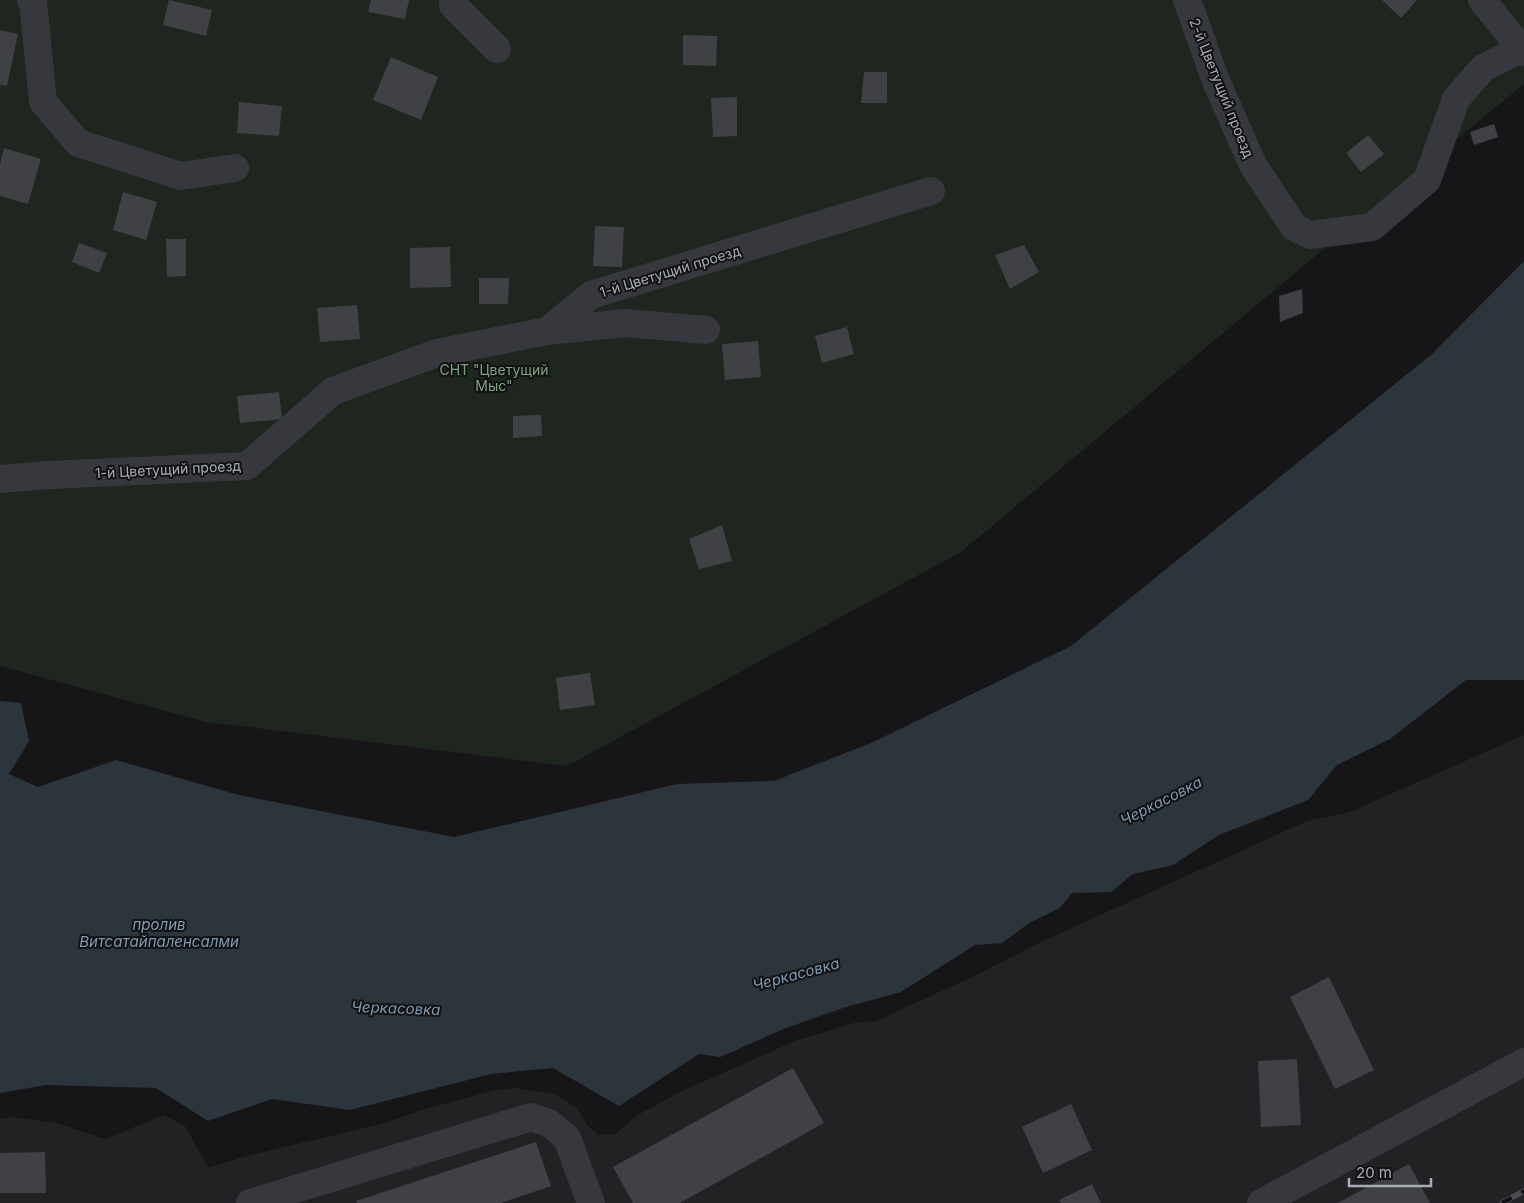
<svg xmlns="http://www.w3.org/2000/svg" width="1524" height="1203" viewBox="0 0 1524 1203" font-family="Inter,sans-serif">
  <rect width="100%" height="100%" fill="#161618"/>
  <!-- built -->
  <path fill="#222225" d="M1524,735V1203H0V1119L13,1117L57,1123L105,1139L164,1115L185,1126L208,1168L243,1157L381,1124L422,1110L495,1090L516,1088L555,1094L577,1108L587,1125L598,1135L615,1134L636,1116L680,1092L795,1041L854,1023L876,1021L972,977L1043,941L1307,821L1350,812Z"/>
  <!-- green -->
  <path fill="#1e261f" d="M0,0H1524V84L1391,193L961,552L567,766L206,722L0,666Z"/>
  <!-- water -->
  <path fill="#2c353c" d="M1524,261V680H1466L1390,739L1337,765L1308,800L1219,835L1173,865L1133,874L1111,892L1072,893L1060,908L1029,923L1002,943L975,945L901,992L846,1007L786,1028L720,1057L699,1054L619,1106L553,1068L491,1074L350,1110L272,1099L208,1121L156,1088L46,1085L0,1093V701L21,703L29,741L9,774L38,787L116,760L239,795L454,837L677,784L774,781L871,743L1071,646L1432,354Z"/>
  <!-- building -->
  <path fill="#404145" d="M169,0L212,10L206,36L163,25Z
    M371,0H409L405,19L368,12Z
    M1382,0H1417L1401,18Z
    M0,30L18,34L7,86L0,85Z
    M683,35L717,36L716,66L683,65Z
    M391,57L438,77L421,120L373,100Z
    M864,72H887V103H861Z
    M737,97V136L713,137L711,98Z
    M239,102L282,106L279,136L237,133Z
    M1494,124L1498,137L1474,145L1470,132Z
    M1368,135L1384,154L1361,172L1346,153Z
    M4,148L41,159L28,204L0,196V164Z
    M123,192L157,202L146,240L113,230Z
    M595,226L624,227L622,267L593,266Z
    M166,239H186V276L167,277Z
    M79,243L107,253L99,273L72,262Z
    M1024,245L1039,272L1010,289L995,255Z
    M450,247L451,287L410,288V248Z
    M479,278H509L508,304H479Z
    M1302,289L1303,313L1280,322L1279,296Z
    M357,305L360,339L320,342L317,308Z
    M847,327L854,354L822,363L815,336Z
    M758,341L761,377L725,380L722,344Z
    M279,392L282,419L240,423L237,396Z
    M541,415L542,436L513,438V416Z
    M722,525L732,561L699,569L689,539Z
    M590,673L595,705L560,710L556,678Z
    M1329,977L1374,1070L1335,1089L1290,997Z
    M1297,1059L1301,1125L1261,1127L1258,1061Z
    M793,1068L824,1123L680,1203H633L613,1167Z
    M1071,1104L1092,1150L1043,1173L1022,1127Z
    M536,1142L551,1186L501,1203H357L356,1201Z
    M45,1152L46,1193H0V1153Z
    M1409,1164L1430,1203H1338Z
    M1092,1184L1101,1203H1061L1059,1200Z"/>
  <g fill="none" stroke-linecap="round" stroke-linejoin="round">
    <!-- minor -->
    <path stroke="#37383d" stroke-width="28" d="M31,0L33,1L43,102L78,143L181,176L235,168
      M455,0L453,5L497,49
      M1187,0L1216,81L1253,165L1294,227L1310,235L1372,227L1427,180L1456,99L1483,68L1521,49L1524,45
      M1482,0L1524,52
      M547,331L626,323L706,330
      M0,479L49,475L247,466L333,391L437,353L547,331L591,295L931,191
      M250,1203L531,1117L549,1123L567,1138L591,1203
      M1261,1203L1524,1062"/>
    <defs>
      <path id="rail" d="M1502,1203L1524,1191"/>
    </defs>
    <!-- rail casing -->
    <use href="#rail" stroke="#4a4c52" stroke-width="5.5"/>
    <!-- rail -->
    <use href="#rail" stroke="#111113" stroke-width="4" stroke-dasharray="11" stroke-linecap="butt"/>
  </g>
  <g text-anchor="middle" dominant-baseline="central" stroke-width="4" stroke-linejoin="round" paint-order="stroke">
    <!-- street labels -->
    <g font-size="14" fill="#a8adb8" stroke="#111113">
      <text transform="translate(1222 88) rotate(68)">2-й Цветущий проезд</text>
      <text transform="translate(670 271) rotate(-17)">1-й Цветущий проезд</text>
      <text transform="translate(168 469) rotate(-3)">1-й Цветущий проезд</text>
    </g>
    <!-- park labels -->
    <g font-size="14" fill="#7fa381" stroke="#111113">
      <text x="494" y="369">СНТ "Цветущий<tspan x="494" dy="16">Мыс"</tspan></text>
    </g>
    <!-- water labels -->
    <g font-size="15" font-style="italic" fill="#7f9bb3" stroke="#111113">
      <text transform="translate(1161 801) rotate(-27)">Черкасовка</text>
      <text x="159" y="924">пролив<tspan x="159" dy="17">Витсатайпаленсалми</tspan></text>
      <text transform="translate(796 974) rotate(-15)">Черкасовка</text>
      <text transform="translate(396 1008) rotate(2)">Черкасовка</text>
    </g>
  </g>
  <!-- scale -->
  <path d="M1349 1178v8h82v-8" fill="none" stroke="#a8adb8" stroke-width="2.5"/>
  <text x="1356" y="1178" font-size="15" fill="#a8adb8" stroke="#111113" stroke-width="4" paint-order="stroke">20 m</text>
</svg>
